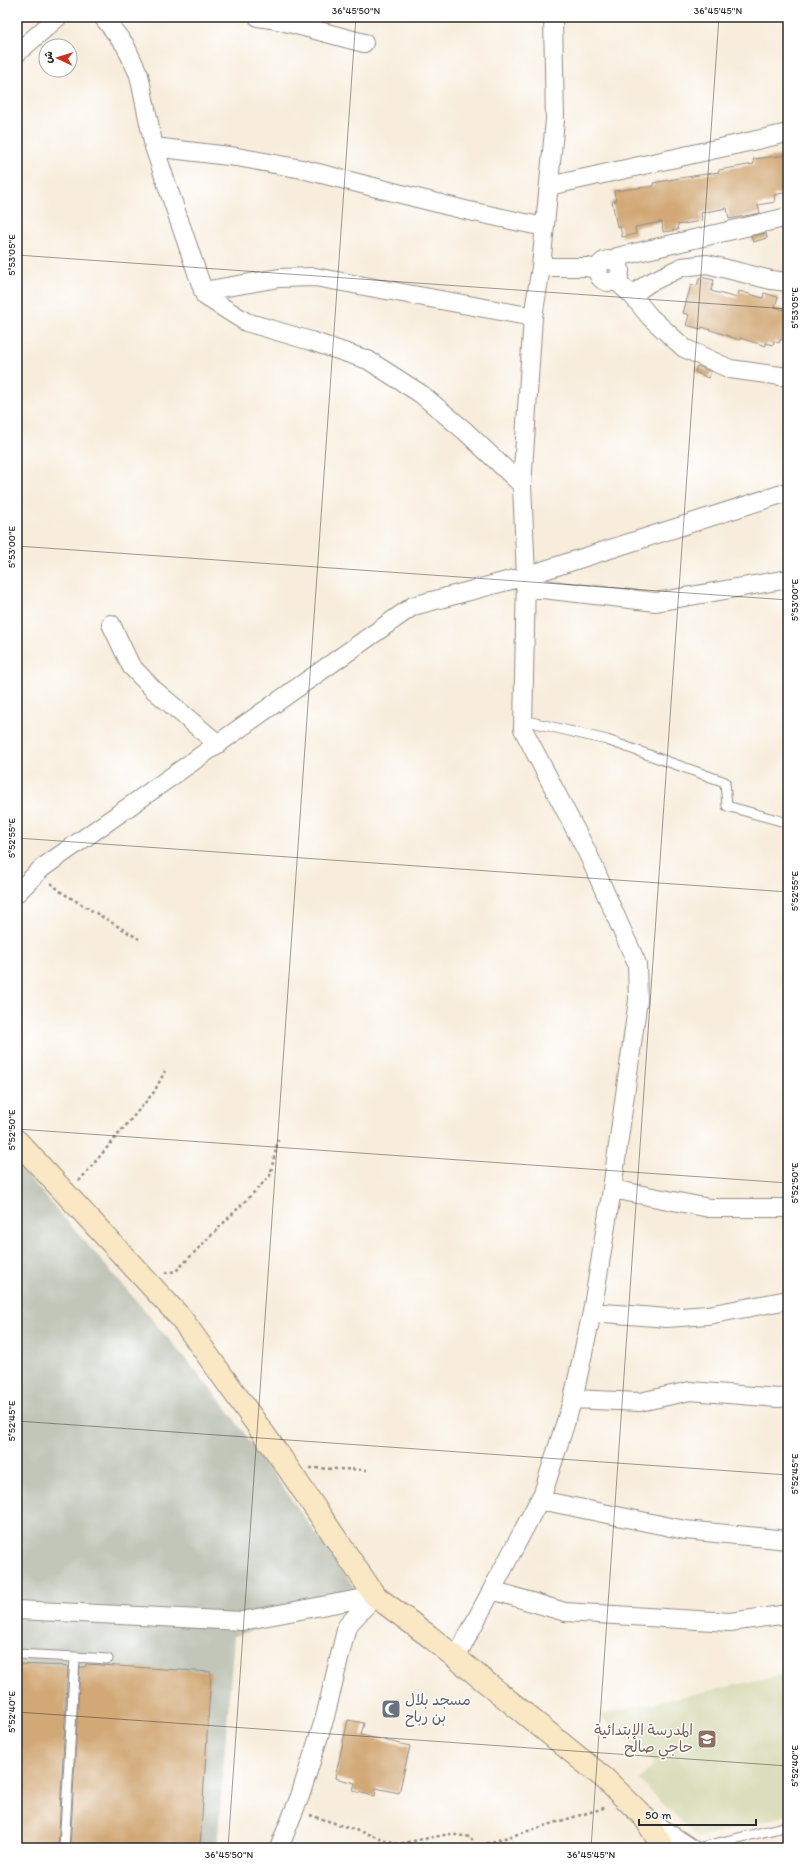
<svg xmlns="http://www.w3.org/2000/svg" width="805" height="1865" viewBox="0 0 805 1865" font-family="Itim,'Playpen Sans Arabic',sans-serif">
  <rect width="100%" height="100%" fill="#fff"/>
  <filter id="ink" filterUnits="userSpaceOnUse"><feTurbulence type="fractalNoise" baseFrequency=".025" numOctaves="2"/><feDisplacementMap in="SourceGraphic" scale="8" xChannelSelector="R" yChannelSelector="G"/><feConvolveMatrix kernelMatrix="1 2 1 2 8 2 1 2 1" color-interpolation-filters="sRGB"/></filter>
  <filter id="wash" filterUnits="userSpaceOnUse"><feTurbulence type="fractalNoise" baseFrequency=".012" numOctaves="4" result="noise"/><feDisplacementMap in="SourceGraphic" scale="16" xChannelSelector="R" yChannelSelector="G"/><feGaussianBlur stdDeviation="0.9" result="paint"/><feColorMatrix in="noise" values="0 0 0 0 0 0 0 0 0 0 0 0 0 0 0 0 0 1.4 0 .05"/><feComposite in="paint" operator="in"/></filter>
  <g filter="url(#wash)">
    <rect width="100%" height="100%" fill="#f8eddc"/>
    <!-- built -->
    <path fill="#dbdebc" d="M788,1673V1815L698,1838L639,1780L654,1764L599,1715Z"/>
    <!-- industrial -->
    <path fill="#c1c6b9" d="M17,1164L134,1298L224,1405L362,1598L234,1636L217,1848H17Z"/>
    <g id="blocks">
      <!-- building -->
      <path fill="#d1a876" d="M788,155V192L774,195L775,202L758,205L760,213L729,219L727,208L701,213L702,221L677,225L678,230L663,232L662,222L635,227L636,234L622,237L620,226L617,227L612,201H616L614,191L654,186L653,183L680,178L719,172V170L754,164L753,159Z
        M766,233L767,238L753,242L751,236Z
        M700,277L714,280L711,291L737,298L739,291L763,298L764,293L778,297L775,307L788,311V341L781,339L779,343L774,341L773,345L766,343V346L740,338V340L702,327L701,329L686,325L689,315L683,313L691,285L697,286Z
        M697,366L711,372L708,378L695,372Z
        M17,1664L68,1666L58,1848H17Z
        M86,1664L211,1672L200,1848H70L80,1667H85Z
        M348,1720L364,1723L361,1735L410,1746L399,1793L376,1788L375,1796L353,1791L355,1783L335,1778Z"/>
    </g>
  </g>
  <g filter="url(#ink)">
    <use href="#blocks" fill-opacity="0" stroke="#928c84" stroke-width="1"/>
    <g fill="none" stroke-linecap="round" stroke-linejoin="round">
      <defs>
        <path id="service" d="M523,720L607,740L725,782L727,806L788,823
          M17,1654L75,1657L64,1848
          M75,1657L108,1659
          M697,1848L788,1826"/>
        <path id="minor" d="M103,17L125,45L139,75L154,147L205,296L246,322L311,341L368,360L421,394L465,431L522,485L526,576L523,729L588,854L637,964L638,1000L612,1189L592,1312L573,1399L543,1493L456,1658
          M258,17L278,20L364,43
          M17,53L58,17
          M154,147L237,157L302,169L465,210L544,227
          M549,186L788,133
          M598 271a11 11 0 1 1 22 0a11 11 0 1 1-22 0Z
          M613,261L617,257L788,217
          M541,267H586L599,269
          M615,280L632,295L650,317L684,348L730,369L788,377
          M203,291L279,278L315,277L533,317
          M632,295L649,283L682,267L707,264L771,280L788,282
          M522,485L533,317L541,267L555,120L553,17
          M525,587L656,602L788,579
          M111,624L131,666L154,690L218,744
          M17,893L42,868L413,606L526,576L788,492
          M612,1189L709,1208H788
          M592,1312L667,1318L708,1315L788,1300
          M573,1399L640,1402L690,1391L778,1398L788,1397
          M540,1500L685,1530L788,1540
          M492,1590L565,1612L730,1622L788,1614
          M17,1610L242,1621L375,1596
          M645,1818L691,1848
          M279,1848L300,1796L325,1717L347,1626L375,1596"/>
        <path id="secondary" d="M17,1141L181,1318L281,1458L375,1596L429,1636L604,1778L645,1818L663,1848"/>
      </defs>
      <!-- service casing -->
      <use href="#service" stroke="#928c84" stroke-width="11"/>
      <!-- minor casing -->
      <use href="#minor" stroke="#928c84" stroke-width="20"/>
      <!-- secondary casing -->
      <use href="#secondary" stroke="#928c84" stroke-width="24"/>
      <!-- path -->
      <path stroke="#928c84" stroke-width="2.5" stroke-dasharray="3 3" stroke-linecap="butt" d="M51,883L61,892L139,939
        M79,1181L154,1092L165,1071
        M165,1273L176,1271L270,1176L278,1140
        M310,1468L367,1470
        M310,1815L398,1844L449,1834L471,1837L475,1848
        M395,1843L396,1848
        M475,1847L607,1807"/>
      <!-- service -->
      <use href="#service" stroke="#fff" stroke-width="9"/>
      <!-- minor -->
      <use href="#minor" stroke="#fff" stroke-width="18"/>
      <!-- secondary -->
      <use href="#secondary" stroke="#fae7c3" stroke-width="22"/>
    </g>
  </g>
  <!-- ticks -->
  <path fill="none" stroke="#2b2b2b" stroke-width="1" stroke-opacity="0.45" d="M785,17H788M17,255L788,309M17,546L788,600M17,838L788,892M17,1129L788,1183M17,1421L788,1475M17,1712L788,1766M228,1848L356,17M591,1848L719,17"/>
  <!-- icons -->
  <defs>
    <symbol id="mosque-square" viewBox="-11 -11 22 22"><rect x="-9" y="-9" width="18" height="18" rx="4" fill="#6b7280" stroke="#fff"/><path d="M3.5-4.9A6 6 0 1 0 3.5 4.9A5 5 0 1 1 3.5-4.9Z" fill="#fff"/></symbol>
    <symbol id="school-square" viewBox="-11 -11 22 22"><rect x="-9" y="-9" width="18" height="18" rx="4" fill="#8d6e63" stroke="#fff"/><path d="M0-5L7-2L0 1L-7-2ZM-4 1L0 2.5L4 1V4Q0 6-4 4Z" fill="#fff"/></symbol>
  </defs>
  <g fill-rule="evenodd">
    <use href="#mosque-square" x="380" y="1698" width="22" height="22"/>
    <use href="#school-square" x="696" y="1728" width="22" height="22"/>
  </g>
  <g text-anchor="middle" dominant-baseline="central" stroke-width="3" stroke-linejoin="round" paint-order="stroke">
    <!-- worship labels -->
    <g font-size="15" fill="#5b616d" stroke="#fff" text-anchor="start">
      <text x="405" y="1700">مسجد بلال<tspan x="405" dy="17">بن رباح</tspan></text>
    </g>
    <!-- education labels -->
    <g font-size="15" fill="#785e54" stroke="#fff" text-anchor="end">
      <text x="693" y="1730">المدرسة الإبتدائية<tspan x="693" dy="17">حاجي صالح</tspan></text>
    </g>
  </g>
  <!-- margin -->
  <rect width="805" height="1865" fill="none" stroke="#fff" stroke-width="44"/>
  <!-- north arrow -->
  <g transform="translate(58 58) rotate(274)"><circle r="19" fill="#ffffff" stroke="#aaaaaa"/>
  <path d="M0-3L7 15L0 10L-7 15Z" fill="#c8321e"/>
  <text y="-6" font-size="11" font-weight="bold" text-anchor="middle" fill="#2b2b2b">ش</text>
  </g>
  <!-- scale -->
  <path d="M639 1819v6h117v-6" fill="none" stroke="#2b2b2b" stroke-width="2"/>
  <text x="645" y="1819" font-size="12" fill="#2b2b2b" stroke="#ffffff" stroke-width="3" paint-order="stroke">50 m</text>
  <rect x="22" y="22" width="761" height="1821" fill="none" stroke="#2b2b2b" stroke-width="1.5"/>
  <g font-size="10" text-anchor="middle" fill="#2b2b2b">
    <text x="356" y="14">36°45'50"N</text>
    <text x="718" y="14">36°45'45"N</text>
    <text transform="translate(11 255) rotate(-90)" y="4">5°53'05"E</text>
    <text transform="translate(794 308) rotate(-90)" y="4">5°53'05"E</text>
    <text transform="translate(11 547) rotate(-90)" y="4">5°53'00"E</text>
    <text transform="translate(794 600) rotate(-90)" y="4">5°53'00"E</text>
    <text transform="translate(11 838) rotate(-90)" y="4">5°52'55"E</text>
    <text transform="translate(794 891) rotate(-90)" y="4">5°52'55"E</text>
    <text transform="translate(11 1130) rotate(-90)" y="4">5°52'50"E</text>
    <text transform="translate(794 1183) rotate(-90)" y="4">5°52'50"E</text>
    <text transform="translate(11 1421) rotate(-90)" y="4">5°52'45"E</text>
    <text transform="translate(794 1474) rotate(-90)" y="4">5°52'45"E</text>
    <text transform="translate(11 1712) rotate(-90)" y="4">5°52'40"E</text>
    <text transform="translate(794 1766) rotate(-90)" y="4">5°52'40"E</text>
    <text x="229" y="1858">36°45'50"N</text>
    <text x="591" y="1858">36°45'45"N</text>
  </g>
</svg>
